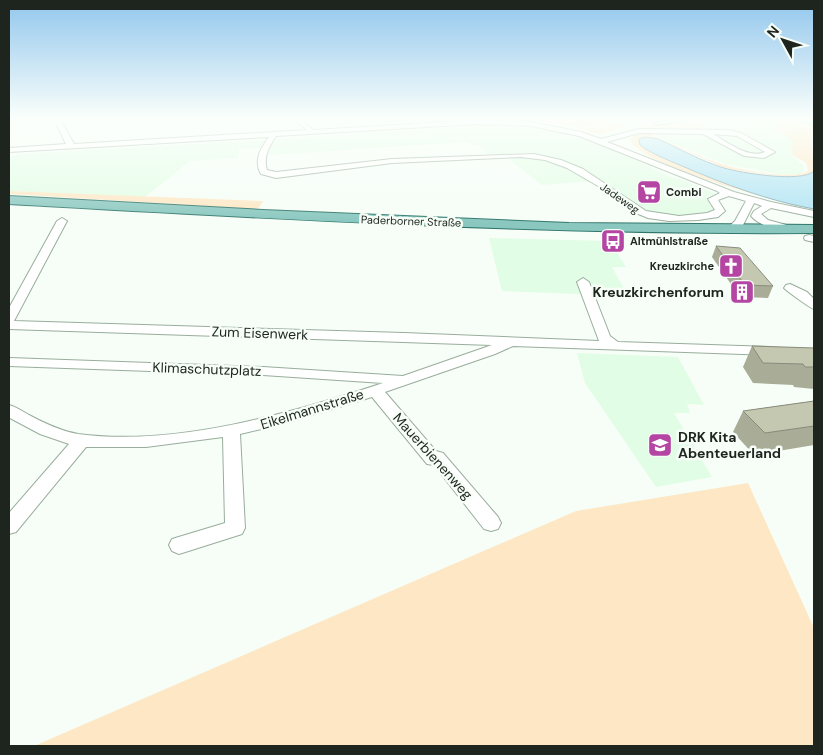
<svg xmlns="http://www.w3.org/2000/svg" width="823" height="755" viewBox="0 0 823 755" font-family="'DM Sans',sans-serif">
  <rect width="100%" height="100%" fill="#f6fef7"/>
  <!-- built -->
  <path fill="#e2fde5" d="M754,119H791L810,122H775V125L772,129L783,133L791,139L794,144L791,147L793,152L791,155L804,166V171L800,174L786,175L725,164L659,138L647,131L740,132L734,128L753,125L756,122Z
    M506,124L533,126L574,135L614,150L671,177L680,179L716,194L705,196L708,198L709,203L714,210L711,214L686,216L649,212L579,167L565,161L525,153L487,154L478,145H472L469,142L268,155L275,140L279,139Z
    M266,140L261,148L239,149L238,158L190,161L145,197L9,191V157L21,154Z
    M519,156L559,163L591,181L542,185L506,157Z
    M489,238L610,241L626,267H612L628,296L502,291Z
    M577,353L678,357L704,405L687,404L690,413H674L712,477L656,487L585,383Z"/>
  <!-- green -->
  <path fill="#fee7c4" d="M516,119H597L612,123L584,127Z
    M648,119H677L624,126L601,135L577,128H600Z
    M700,120L701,129L638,128Z
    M774,121L814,123V131L811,130L814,171L811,175L786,177L727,169L658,139L640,145L648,150L705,176L792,205L814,209C786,204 636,165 630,139L635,134L647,131L655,137C675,145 696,155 716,162C735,169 791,181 808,171L806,163L791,154L793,152L791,147L794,144C789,135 781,131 771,129L775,125Z
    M9,191L263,201L258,209L9,194Z
    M748,483L814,628V746H34L576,511Z"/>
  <!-- water -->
  <path fill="#b1e4f4" stroke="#85abb4" d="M646,137L658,139C680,149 701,161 724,168C741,173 802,183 814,171V209C769,201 724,184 682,166C668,160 652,154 640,145L639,139Z"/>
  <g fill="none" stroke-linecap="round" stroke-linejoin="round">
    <defs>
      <path id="minor" d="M54,119H60L74,144L307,130L293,119H300L313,130L476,120L531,122L581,132L601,139L639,129L729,130L741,133L775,152L764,158L744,156L703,134L639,133L607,142L734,192L771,202L814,211V217L771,208L761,214L768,220L794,227V231L790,232C776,229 761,227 751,216L754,211L762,206L754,203L743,225L731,232L726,229L735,221L746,201L729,196L718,200L725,211L718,217L698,220L669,221L648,218L631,211L598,186L567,168L545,160L521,157L392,163L276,178L261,174C253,160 261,148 269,137L9,152V148L66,144ZM476,124L531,126L579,136L717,191L720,193L708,199L715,210L707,213L679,216L646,211L583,169L561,160L534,154L392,159L276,172L267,170C263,157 269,147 276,136ZM713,134L737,136L765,152C748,159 727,142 713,134Z
        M676,119H691L657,125L654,123Z
        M796,119L814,120V124L797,120Z
        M62,218L67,221L14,321L404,333L599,341L577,282L583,278L589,282L610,336L618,342L770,347L775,348L777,351L775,354L770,355L513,346L495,354L385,392L436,451L443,453L498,517L501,523L498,529L491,531L484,529L434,465L427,464L372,397L283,424L240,434L245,528L242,534L179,554L172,551L169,545L172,539L225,523L223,437L146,447H86L16,532L9,534V513L69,444L40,434L10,418L9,405C16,407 22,411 29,415C44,423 61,431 78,434C175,447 292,413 383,383L263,375L9,366V358L263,367L403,376L492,345L9,329V308L57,221Z
        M809,235L814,236V242L805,240L804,238L805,236Z
        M790,284L807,292L814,299V309C810,308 787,291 784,288L786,285Z"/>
      <path id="major" d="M9,196L263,210L569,223L814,225V233C546,235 277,219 9,204Z"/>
    </defs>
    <!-- minor casing -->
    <use href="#minor" stroke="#99ad9c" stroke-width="2"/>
    <!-- major casing -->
    <use href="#major" stroke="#30766b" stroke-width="2"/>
    <!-- minor -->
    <use href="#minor" fill="#fff" fill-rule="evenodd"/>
    <!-- major -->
    <use href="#major" fill="#89c7bf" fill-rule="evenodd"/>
  </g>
  <!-- wall -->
  <path fill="#a9ac97" d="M716,246L773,286L768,298L740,297L712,257Z
    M752,346L814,348V389L794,387L793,385L753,383L743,367Z
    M814,401V445L754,455L733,432L743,411Z"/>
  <!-- building -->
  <path fill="#c4c8b0" stroke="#898c7b" d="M716,246L740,248L773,286L745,285Z
    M752,346L814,348V367H805L803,364L763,363Z
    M814,401V426L765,433L743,411Z"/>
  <!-- sky -->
  <linearGradient id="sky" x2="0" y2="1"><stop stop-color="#92c7ed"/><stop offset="0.53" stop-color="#fbfffb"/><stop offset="1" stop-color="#fbfffb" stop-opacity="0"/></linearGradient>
  <rect width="823" height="224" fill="url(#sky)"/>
  <!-- icons -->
  <defs>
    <symbol id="supermarket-square" viewBox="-11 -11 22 22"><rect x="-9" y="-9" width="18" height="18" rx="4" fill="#b445a3" stroke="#f6fef7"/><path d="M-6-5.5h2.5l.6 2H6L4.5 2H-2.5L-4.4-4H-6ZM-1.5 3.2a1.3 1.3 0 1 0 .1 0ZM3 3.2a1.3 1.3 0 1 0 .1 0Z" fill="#fff"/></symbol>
    <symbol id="bus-square" viewBox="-11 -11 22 22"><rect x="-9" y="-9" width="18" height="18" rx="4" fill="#b445a3" stroke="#f6fef7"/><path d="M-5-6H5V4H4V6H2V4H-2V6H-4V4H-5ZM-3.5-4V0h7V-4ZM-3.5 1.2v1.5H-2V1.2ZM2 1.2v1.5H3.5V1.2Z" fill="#fff"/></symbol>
    <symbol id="church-square" viewBox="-11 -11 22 22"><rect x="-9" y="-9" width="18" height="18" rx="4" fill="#b445a3" stroke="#f6fef7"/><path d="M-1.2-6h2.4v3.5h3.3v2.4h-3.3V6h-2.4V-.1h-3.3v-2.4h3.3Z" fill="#fff"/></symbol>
    <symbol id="building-square" viewBox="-11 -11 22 22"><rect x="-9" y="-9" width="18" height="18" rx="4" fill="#b445a3" stroke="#f6fef7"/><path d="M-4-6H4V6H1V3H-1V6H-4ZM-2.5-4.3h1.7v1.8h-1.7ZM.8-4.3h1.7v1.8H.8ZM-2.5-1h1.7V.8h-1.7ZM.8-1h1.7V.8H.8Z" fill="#fff"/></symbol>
    <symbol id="school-square" viewBox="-11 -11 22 22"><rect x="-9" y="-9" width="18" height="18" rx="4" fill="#b445a3" stroke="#f6fef7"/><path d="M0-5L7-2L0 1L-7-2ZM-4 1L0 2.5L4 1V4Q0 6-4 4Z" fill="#fff"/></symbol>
  </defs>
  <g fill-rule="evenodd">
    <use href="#supermarket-square" x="635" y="178" width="28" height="28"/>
    <use href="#bus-square" x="599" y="227" width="28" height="28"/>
    <use href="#church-square" x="717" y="252" width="28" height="28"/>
    <use href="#building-square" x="728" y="278" width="28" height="28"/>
    <use href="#school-square" x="646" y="431" width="28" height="28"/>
  </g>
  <g text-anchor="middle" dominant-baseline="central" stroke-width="5" stroke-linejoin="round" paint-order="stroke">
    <!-- far-poi labels -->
    <g font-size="11" font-weight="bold" fill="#1d251e" stroke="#f6fef7" text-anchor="start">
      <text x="666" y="192">Combi</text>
      <text x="630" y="241">Altmühlstraße</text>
      <text x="714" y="266" text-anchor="end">Kreuzkirche</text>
    </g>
    <!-- far-street labels -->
    <g font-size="11" fill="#1d251e" stroke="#f6fef7">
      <text transform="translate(620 198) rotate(35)">Jadeweg</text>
      <text transform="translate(411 221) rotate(2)">Paderborner Straße</text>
    </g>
    <!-- poi labels -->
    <g font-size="14" font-weight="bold" fill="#1d251e" stroke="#f6fef7" text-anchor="end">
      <text x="724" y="292">Kreuzkirchenforum</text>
      <text x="678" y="437" text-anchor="start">DRK Kita<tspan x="678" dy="16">Abenteuerland</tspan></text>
    </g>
    <!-- street labels -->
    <g font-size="14" fill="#1d251e" stroke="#f6fef7">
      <text transform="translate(260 333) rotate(2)">Zum Eisenwerk</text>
      <text transform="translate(207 369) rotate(2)">Klimaschutzplatz</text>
      <text transform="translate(312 409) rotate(-17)">Eikelmannstraße</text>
      <text transform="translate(433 456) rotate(48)">Mauerbienenweg</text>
    </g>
  </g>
  <!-- border -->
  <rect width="823" height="755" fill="none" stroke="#1d251e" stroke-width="20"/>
  <!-- north arrow -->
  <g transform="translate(783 40) rotate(310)" stroke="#f6fef7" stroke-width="4" paint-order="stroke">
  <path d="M0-4L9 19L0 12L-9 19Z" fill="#1d251e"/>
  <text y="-8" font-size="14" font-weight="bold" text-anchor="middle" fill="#1d251e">N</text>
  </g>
</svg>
